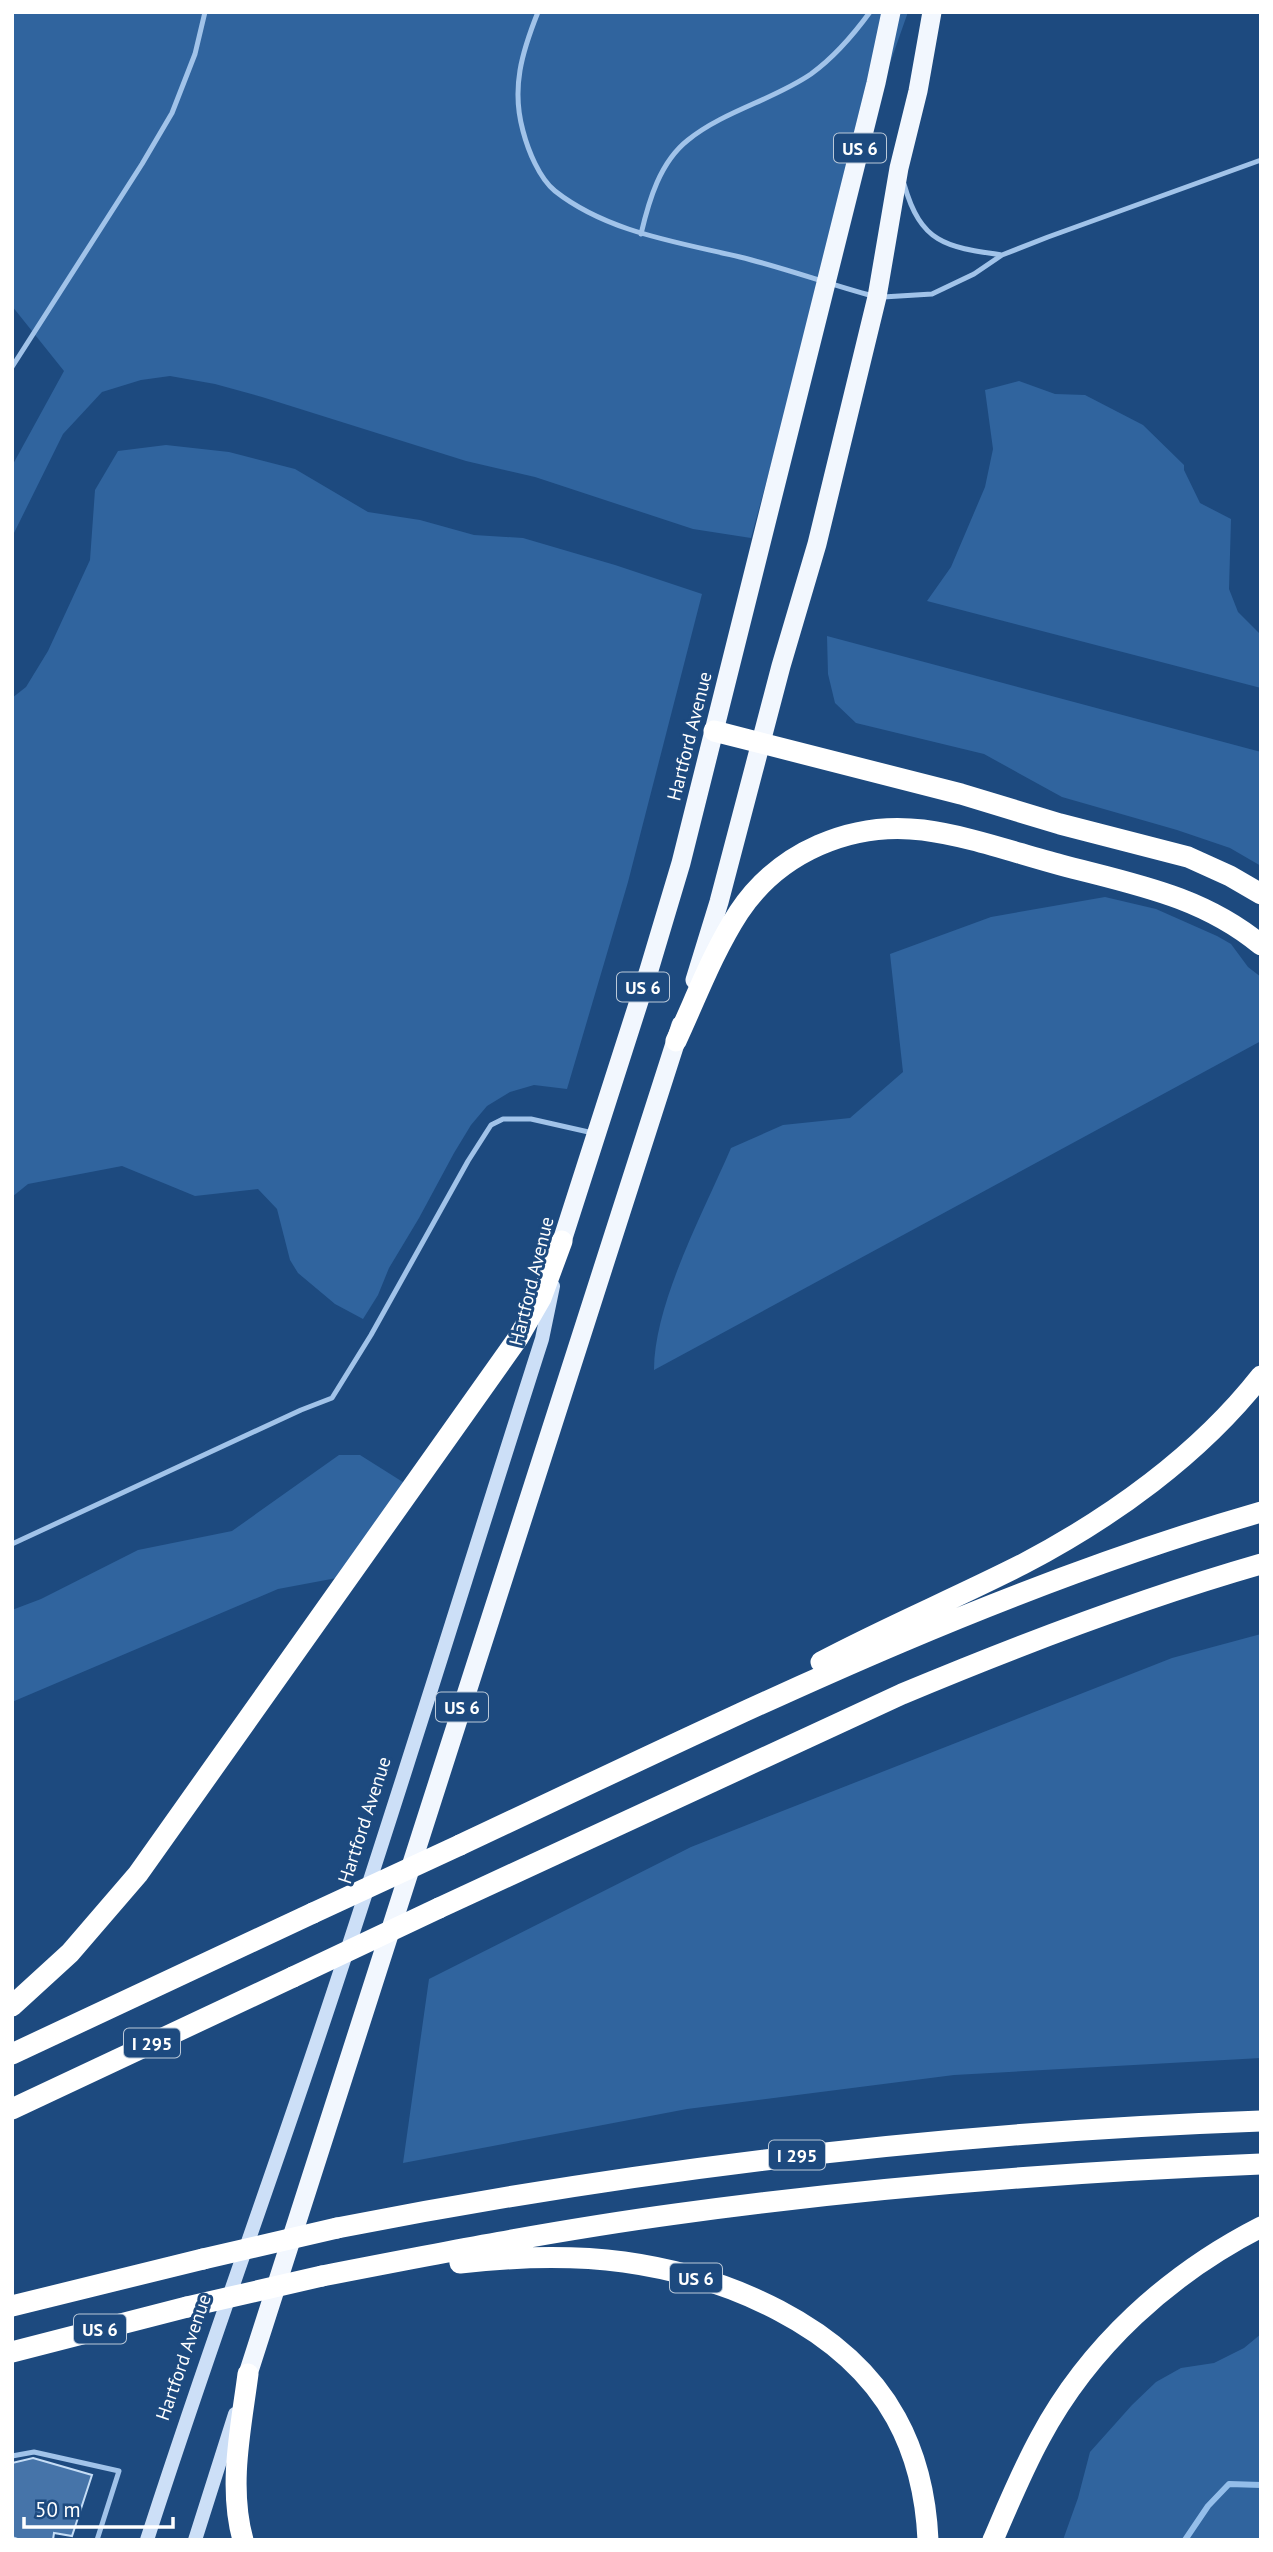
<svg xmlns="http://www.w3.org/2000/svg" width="1273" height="2552" viewBox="0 0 1273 2552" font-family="'PT Sans',sans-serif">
  <rect width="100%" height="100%" fill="#1d4a7f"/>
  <!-- green -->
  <path fill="#30649e" d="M12,12H908L848,183L751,538L693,529L535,477L466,461L262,397L215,384L170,376L141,380L102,392L63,434L12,537V466L64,371L12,306Z
    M1019,381L1055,394L1085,395L1143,425L1184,465V470L1200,503L1231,519L1229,589L1238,612L1261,635V688L927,601L951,567L985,487L993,449L985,390Z
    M166,445L229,452L295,469L368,512L420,520L474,535L523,538L615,565L702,594L628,882L567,1089L534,1085L510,1092L487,1106L471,1125L454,1153L419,1218L389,1268L378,1295L363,1319L335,1304L298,1273L290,1260L277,1209L258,1189L195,1196L122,1166L28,1184L12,1197V698L26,687L48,651L90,560L95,490L118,451Z
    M827,636L1261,752V866L1230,848L1177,830L1062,797L984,754L856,723L835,703L828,674Z
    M1105,897L1156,909L1217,936L1231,944L1248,967L1261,977V1041L654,1370C654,1303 704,1211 731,1148L783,1125L850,1118L903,1072L890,954L991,917Z
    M339,1455H360L406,1484L342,1577L278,1589L12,1702V1610L41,1599L138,1550L232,1531Z
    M1261,1634V2058L954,2075L687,2109L403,2163L429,1979L691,1847L1172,1658Z
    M1261,2334V2540H1063L1078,2498L1090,2452L1132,2405L1156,2382L1181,2368L1214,2363L1244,2348Z"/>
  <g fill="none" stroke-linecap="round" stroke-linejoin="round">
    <!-- stream -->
    <path stroke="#94beea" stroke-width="6" d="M1185,2540L1208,2506L1229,2484L1261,2485"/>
  </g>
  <!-- building -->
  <path fill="#4674a9" stroke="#c5ddf6" stroke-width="2" d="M33,2458L92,2475L72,2536L54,2533L53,2540H20L12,2537V2463Z"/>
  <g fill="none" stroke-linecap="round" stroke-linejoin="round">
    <!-- service -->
    <path stroke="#a1c3e9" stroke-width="5" d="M538,12C522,52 511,88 523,131C528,150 539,178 555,191C607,232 677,242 740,257C785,268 828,284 873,296
      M904,184C921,244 946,247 1002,255
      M641,234C649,200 660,162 688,140C724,111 773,100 811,74C833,58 854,34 870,12
      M883,297L932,294L974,274L1002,255L1048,237L1261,160
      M12,367L142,164L172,113L195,54L205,12
      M12,1544L301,1410L332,1398L371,1335L468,1161L491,1125L503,1119H531L593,1133
      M12,2456L34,2452L119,2471L97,2540"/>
    <!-- secondary -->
    <path stroke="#ccdff7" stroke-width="14" d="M147,2540C199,2378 257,2219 311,2059C392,1820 465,1579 542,1339L553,1286
      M195,2540L235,2414"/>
    <!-- trunk -->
    <path stroke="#f2f7fe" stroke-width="19" d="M695,980L719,902L781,666L817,544L877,297L899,168L918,91L932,12
      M562,1241L649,970L681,863L876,83L891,12
      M248,2374L681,1025"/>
    <!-- motorway -->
    <path stroke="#fff" stroke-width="21" d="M714,731L961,794L1060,824L1188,857L1230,876L1261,894
      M676,1041C696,998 713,952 739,912C779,852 851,821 923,830C969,836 1016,853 1061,865C1133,884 1202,896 1261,945
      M821,1662C887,1627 956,1598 1023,1564C1111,1518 1199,1455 1261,1376
      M460,1845C722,1722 982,1592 1261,1512
      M439,1908L902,1694C1019,1645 1139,1599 1261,1564
      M12,2006L70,1953L138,1874L518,1338L541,1298L562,1241
      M12,2054L313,1913
      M12,2109L293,1977
      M337,2228C643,2168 949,2132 1261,2121
      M460,2263C514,2257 570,2255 624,2262C725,2276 845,2325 896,2418C917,2456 926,2496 928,2540
      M322,2276C440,2253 558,2230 676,2214C870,2187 1065,2172 1261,2164
      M12,2306L203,2259
      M12,2352L187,2307
      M243,2540C228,2486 241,2428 248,2374
      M993,2540C1008,2505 1022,2471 1040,2438C1089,2346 1169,2274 1261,2227"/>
    <!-- motorway-bridge -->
    <path stroke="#fff" stroke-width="21" d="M313,1913L460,1845
      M293,1977L439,1908
      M203,2259L337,2228
      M187,2307L322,2276"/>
  </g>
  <g text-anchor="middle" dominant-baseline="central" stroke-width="6" stroke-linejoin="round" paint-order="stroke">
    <!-- shield labels -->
    <g fill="#1d4a7f" stroke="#bbc9d9" stroke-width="2">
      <rect x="834" y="133.5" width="52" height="29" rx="5"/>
      <rect x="617" y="972.5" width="52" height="29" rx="5"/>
      <rect x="436" y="1692.5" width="52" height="29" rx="5"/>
      <rect x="124" y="2028.5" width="56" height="29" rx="5"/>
      <rect x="769" y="2140.5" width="56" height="29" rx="5"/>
      <rect x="670" y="2263.5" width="52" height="29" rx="5"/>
      <rect x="74" y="2314.5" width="52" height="29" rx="5"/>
    </g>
    <g font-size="18" font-weight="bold" fill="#fff">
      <text x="860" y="148">US 6</text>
      <text x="643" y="987">US 6</text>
      <text x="462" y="1707">US 6</text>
      <text x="152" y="2043">I 295</text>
      <text x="797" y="2155">I 295</text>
      <text x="696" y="2278">US 6</text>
      <text x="100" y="2329">US 6</text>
    </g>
    <!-- street labels -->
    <g font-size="19" fill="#fff" stroke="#1d4a7f">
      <text transform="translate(689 736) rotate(-76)">Hartford Avenue</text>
      <text transform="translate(531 1281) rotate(-76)">Hartford Avenue</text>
      <text transform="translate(364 1820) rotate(-72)">Hartford Avenue</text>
      <text transform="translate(183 2357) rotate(-71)">Hartford Avenue</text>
    </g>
  </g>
  <!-- border -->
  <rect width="1273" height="2552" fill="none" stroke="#ffffff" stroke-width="28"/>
  <!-- scale -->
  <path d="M24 2517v10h149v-10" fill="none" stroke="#ffffff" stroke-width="3.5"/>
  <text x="35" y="2517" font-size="21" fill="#ffffff" stroke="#1d4a7f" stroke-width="5" paint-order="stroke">50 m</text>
</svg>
